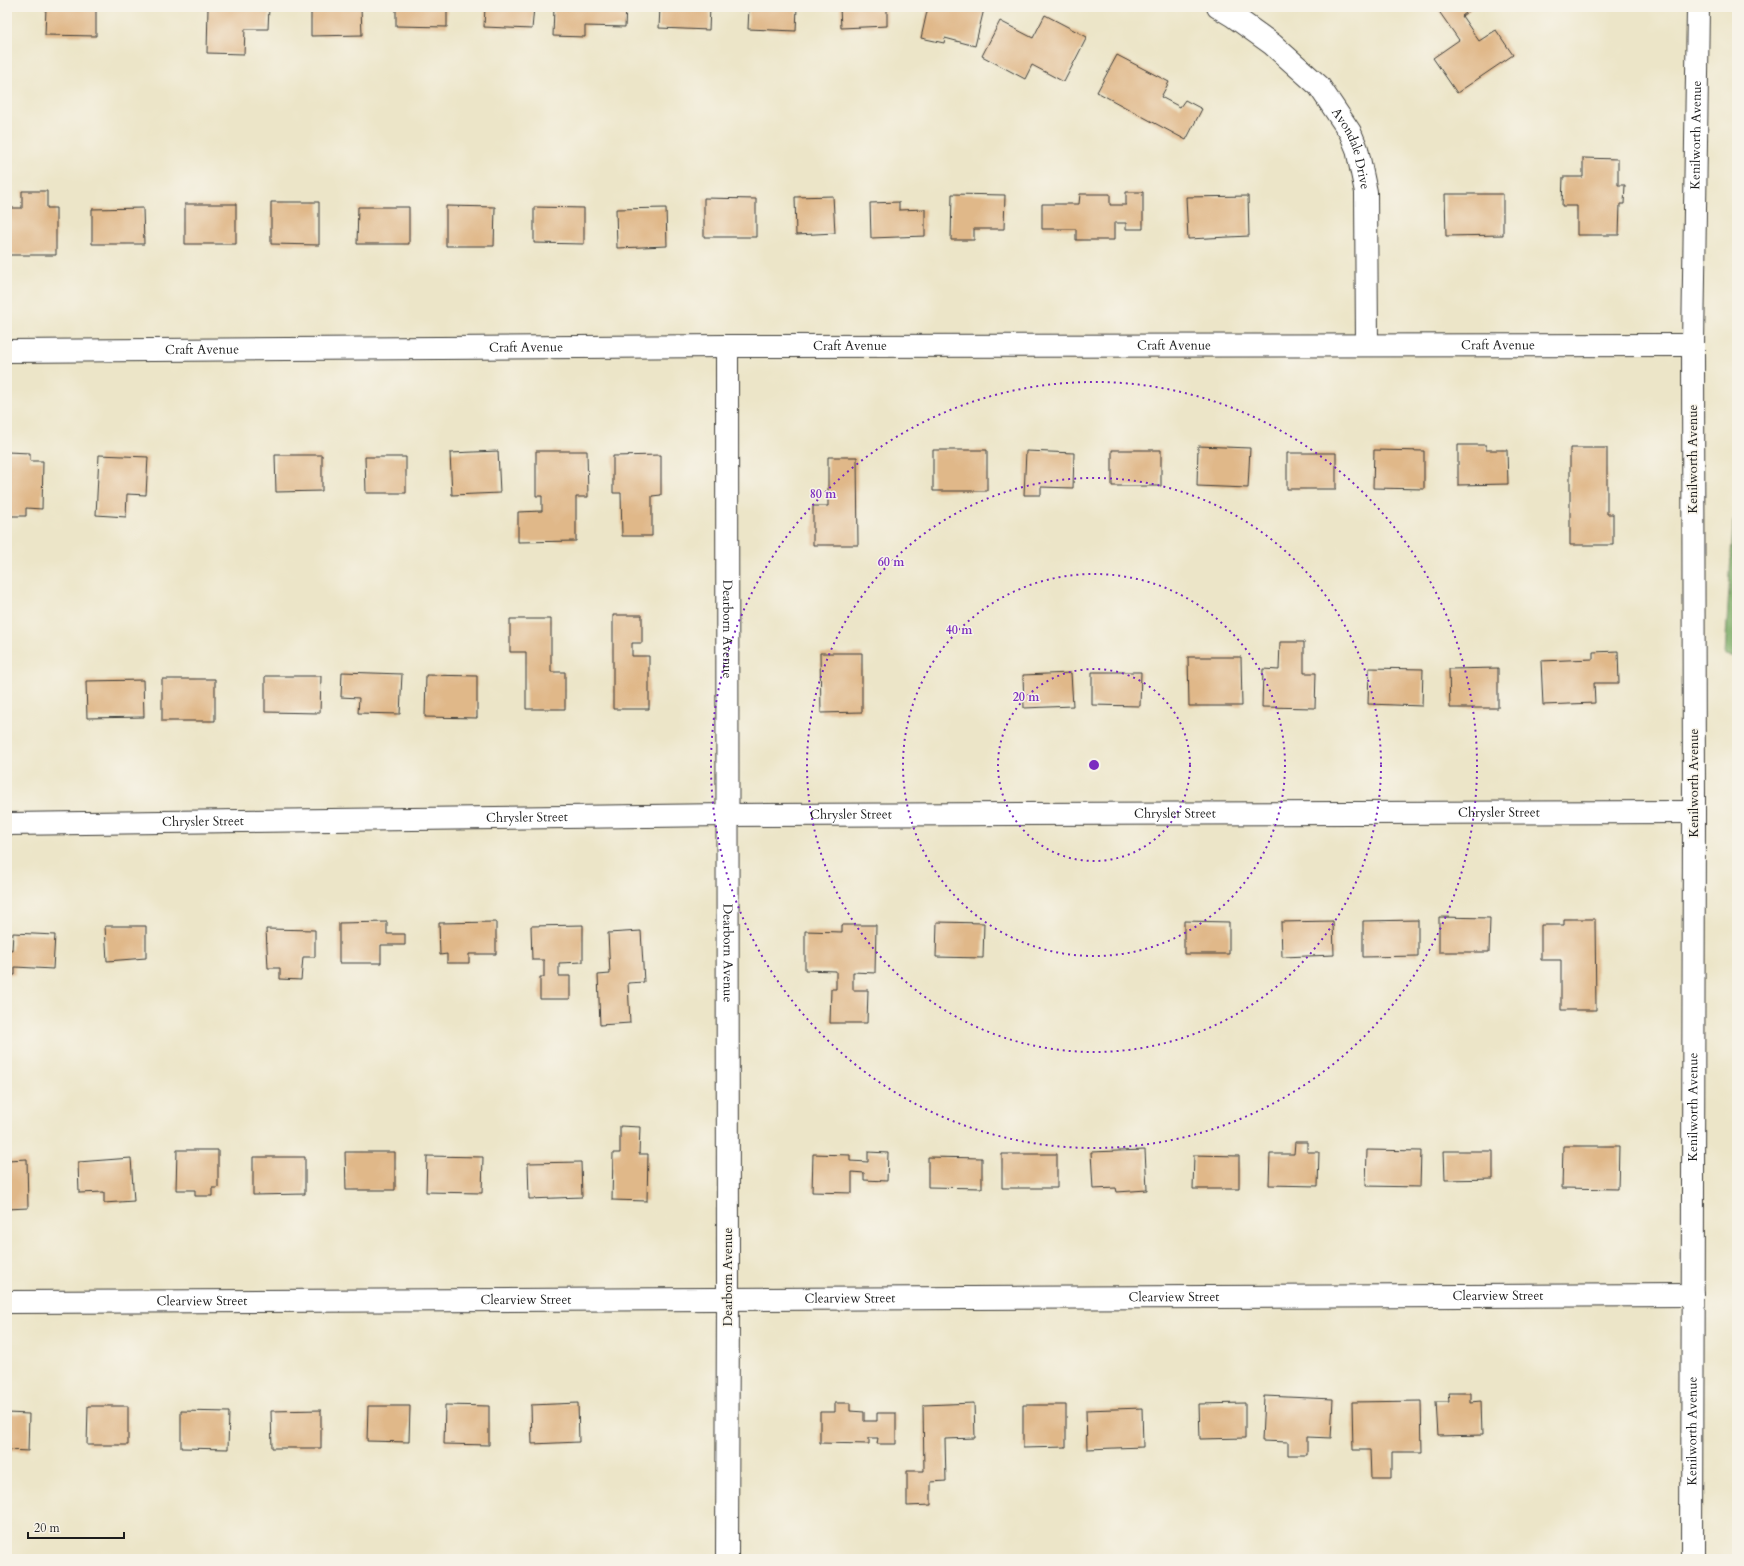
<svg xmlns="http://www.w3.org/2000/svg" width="1744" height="1566" viewBox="0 0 1744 1566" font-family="Cardo,serif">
  <rect width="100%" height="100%" fill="#f7f3e8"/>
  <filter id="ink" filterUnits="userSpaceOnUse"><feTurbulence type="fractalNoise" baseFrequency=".025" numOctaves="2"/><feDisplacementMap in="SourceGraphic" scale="8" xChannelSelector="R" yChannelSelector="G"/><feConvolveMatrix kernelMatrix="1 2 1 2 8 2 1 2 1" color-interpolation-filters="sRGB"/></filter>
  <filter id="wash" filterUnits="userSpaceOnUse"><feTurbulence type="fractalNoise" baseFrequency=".012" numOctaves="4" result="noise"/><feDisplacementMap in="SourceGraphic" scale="16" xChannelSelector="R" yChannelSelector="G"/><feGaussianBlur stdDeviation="0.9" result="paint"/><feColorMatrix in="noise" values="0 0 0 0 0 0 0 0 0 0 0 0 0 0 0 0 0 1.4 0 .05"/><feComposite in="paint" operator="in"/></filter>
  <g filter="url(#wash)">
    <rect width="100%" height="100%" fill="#ece5c8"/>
    <!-- forest -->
    <path fill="#7cac66" stroke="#4c6441" d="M1737,513V657L1725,655L1733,522Z"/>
    <g id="blocks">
      <!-- building -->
      <path fill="#e0b889" d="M46,7H96V36L45,35Z
        M208,7H269L268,29H245L244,54L207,53Z
        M311,7H361L362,35L311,36Z
        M396,7H447V27L396,26Z
        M485,7H534L532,29L484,27Z
        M554,7H626L625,27L585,26V37L553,36Z
        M660,7H710L709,30L659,28Z
        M749,7H797L796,31L748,29Z
        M840,7H887V26L841,28Z
        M928,7H974L984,9L975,46L945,38L944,43L921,38Z
        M1442,7H1469L1471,9L1462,16L1479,41L1496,30L1513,55L1457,93L1433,58L1459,40L1438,10Z
        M1045,15L1087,37L1064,82L1032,65L1025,79L982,56L1000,21L1033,38Z
        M1117,55L1169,82L1161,97L1180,107L1185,100L1202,109L1186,140L1097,92Z
        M1583,158L1618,159V185H1625L1624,204H1620L1619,235H1577V206H1562L1563,177H1583Z
        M22,191H47V208H56V255H7V208H22Z
        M1126,192H1143V229H1126V223H1114V240H1076V229H1042V204H1079L1080,194H1110V205H1126Z
        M952,194L1005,195L1004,229H974V240H951Z
        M1445,194H1503V235L1446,236Z
        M833,196L835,233L796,235L795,197Z
        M1248,196L1249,236L1188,239L1186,197Z
        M704,198L756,199V237H704Z
        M271,202H319V245L271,244Z
        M899,202V210L925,209V236L871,238L870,203Z
        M185,204H236V244H185Z
        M446,206L495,207L494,246H446Z
        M358,207H409V244H357Z
        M534,207L584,208V244L534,243Z
        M143,208L144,244H92V209Z
        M666,208L667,246L617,248L616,209Z
        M1458,445H1486V450H1507L1508,484L1458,485Z
        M1198,446L1250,448L1248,488L1197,486Z
        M1570,448H1607V514H1613V545H1570Z
        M933,450H987V491H933Z
        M1112,450H1161V486H1112Z
        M1374,450L1424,451V489L1373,488Z
        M498,451L500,493L452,495L450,453Z
        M536,451H587L588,497H576V541L518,542V512L542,511V496H536Z
        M1026,451L1074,453L1073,488L1041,487V495H1024Z
        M7,452L30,453V461H43L42,509L26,508V516H7Z
        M1287,453H1336V489H1287Z
        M99,455L148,457L146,495L127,494L126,517L96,515Z
        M275,455H322V491L276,492Z
        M661,455V495L652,496V536H622L621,493H613V456Z
        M365,457H406V493H366Z
        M828,457H857L858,545H813V506H828Z
        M613,615H642V643H632V656H649V709H613Z
        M510,619H551V672H565V709H526V652H510Z
        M1280,642H1304V673H1316L1315,708L1262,707L1263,669L1279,670Z
        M1618,651L1619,683H1594L1595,703L1543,705L1541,661L1593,659V652Z
        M820,653H862V712L821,713Z
        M1188,657H1241L1242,706H1189Z
        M1369,668L1423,669L1422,706L1368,704Z
        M1498,668V708H1450L1449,669Z
        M342,672L402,674L400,714L358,713L359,698L341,697Z
        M1092,672H1141L1140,706L1092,705Z
        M1071,673L1073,706L1024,708L1023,675Z
        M426,675L477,676V718L425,717Z
        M265,676H321L320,713L265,712Z
        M162,679H215V721H162Z
        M143,680L144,717L87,718L86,681Z
        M1439,917L1490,918L1489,952H1439Z
        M1564,919H1595L1596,1010H1561V960H1541V925H1564Z
        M1418,920V956L1363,957V921Z
        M1184,921L1229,922V954H1184Z
        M1333,921L1334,955L1282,957L1281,922Z
        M387,922V934H405V945H381V963H339V923Z
        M496,922V954H469V963H447V954L440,955L439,923Z
        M937,922L984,923L983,958L936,957Z
        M583,925V962L559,963V976H570V999H540V977H544V960H532L531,926Z
        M842,925H876L875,973L853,972V990H868L867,1023H830L831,989H836V971L805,970V931L842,932Z
        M105,926H146V958L107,961Z
        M266,929L315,930V957H303L301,980L280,979V968H268Z
        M641,931L644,982L628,983L630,1023L600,1025L598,975L610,974L608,933Z
        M13,933L55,935L53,969L15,967V975H7V949L12,950Z
        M620,1126L640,1127L639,1154H648L647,1201L612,1200L613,1153H620Z
        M1295,1142H1307V1152H1319L1318,1186L1269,1185L1270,1154H1294Z
        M1563,1146H1619L1618,1189L1562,1188Z
        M177,1150H218V1188H212V1196H195V1190H176Z
        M1145,1150L1147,1190L1117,1192L1116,1188L1093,1189L1091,1152Z
        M1367,1150L1421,1151L1420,1187L1366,1186Z
        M1444,1151H1493V1179L1445,1180Z
        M345,1152H395V1190H346Z
        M868,1152L888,1153L887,1181L864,1180V1173L852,1172V1193L812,1192L813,1154L850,1155V1161L868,1162Z
        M1002,1154H1057V1188H1002Z
        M1194,1155L1239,1156V1189H1193Z
        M427,1156L483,1157L482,1193L426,1192Z
        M253,1157H305V1194L253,1195Z
        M928,1157L982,1158V1188L928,1187Z
        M131,1158L134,1201L104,1203V1192L79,1193L78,1162Z
        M27,1159L28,1208L7,1209V1160Z
        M581,1162L582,1197L529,1199L528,1163Z
        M1448,1393H1470V1402L1481,1401L1482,1435L1438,1436L1436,1402H1449Z
        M1264,1396L1333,1399L1331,1438L1307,1437V1455H1288V1442L1262,1441Z
        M1421,1401L1422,1452H1392V1478H1371L1370,1450H1353L1352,1402Z
        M578,1403L579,1442L532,1444L531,1405Z
        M835,1403H850V1411L864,1412V1421H877V1413H896V1444H877L878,1438H869V1444L820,1443V1412H835Z
        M974,1403L975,1438L945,1439L946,1481L931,1482V1505L907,1506V1471H924L923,1405Z
        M1245,1403V1438L1200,1439L1199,1404Z
        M445,1405L489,1406V1445L444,1444Z
        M1023,1405H1066V1447L1023,1448Z
        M88,1406H128V1445H87Z
        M368,1406H410L409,1442L367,1441Z
        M1142,1408L1143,1447L1087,1449L1086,1410Z
        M321,1410V1448H272L271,1411Z
        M181,1411L229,1412L228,1449L181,1448Z
        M7,1413L29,1414L28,1451L7,1450Z"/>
    </g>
  </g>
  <g filter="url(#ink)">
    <use href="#blocks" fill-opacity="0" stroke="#3b3a36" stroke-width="1"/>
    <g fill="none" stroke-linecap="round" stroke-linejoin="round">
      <defs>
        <g id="minor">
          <path id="s1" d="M1218,7L1233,16L1272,44L1319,86L1350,132L1357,149L1366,192L1367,345"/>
          <path id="s2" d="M727,346L728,1299L727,1559"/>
          <path id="s3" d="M7,351L727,346L1693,345"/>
          <path id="s4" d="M7,824L728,815L1694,812"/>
          <path id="s5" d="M7,1302L1693,1295"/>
          <path id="s6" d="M1692,1559L1694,812L1693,345L1698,7"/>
        </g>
      </defs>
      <!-- minor casing -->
      <use href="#minor" stroke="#3b3a36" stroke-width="24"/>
      <!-- minor -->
      <use href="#minor" stroke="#fff" stroke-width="22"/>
    </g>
  </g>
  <!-- distance rings -->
  <g fill="none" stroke="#7b2cbf" stroke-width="2" stroke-dasharray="2 4">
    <circle cx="1094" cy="765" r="96"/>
    <circle cx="1094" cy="765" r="191"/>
    <circle cx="1094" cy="765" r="287"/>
    <circle cx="1094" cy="765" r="383"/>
  </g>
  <g text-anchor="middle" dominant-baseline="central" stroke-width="3" stroke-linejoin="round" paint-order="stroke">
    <!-- street labels -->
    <g font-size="13" fill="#1c1c1c" stroke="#f7f3e8">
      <text stroke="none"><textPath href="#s6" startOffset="1424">Kenilworth Avenue</textPath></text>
      <text stroke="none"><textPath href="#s1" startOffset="200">Avondale Drive</textPath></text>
      <text stroke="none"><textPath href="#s3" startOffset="1491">Craft Avenue</textPath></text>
      <text stroke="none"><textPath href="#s3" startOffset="843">Craft Avenue</textPath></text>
      <text stroke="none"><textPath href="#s3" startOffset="1167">Craft Avenue</textPath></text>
      <text stroke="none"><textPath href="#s3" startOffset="519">Craft Avenue</textPath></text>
      <text stroke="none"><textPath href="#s3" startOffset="195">Craft Avenue</textPath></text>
      <text transform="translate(1693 459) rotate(-90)">Kenilworth Avenue</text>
      <text stroke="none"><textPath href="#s2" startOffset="283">Dearborn Avenue</textPath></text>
      <text transform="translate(1694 783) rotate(-90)">Kenilworth Avenue</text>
      <text stroke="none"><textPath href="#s4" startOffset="1492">Chrysler Street</textPath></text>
      <text stroke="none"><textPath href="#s4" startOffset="1168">Chrysler Street</textPath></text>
      <text stroke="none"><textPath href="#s4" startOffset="844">Chrysler Street</textPath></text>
      <text stroke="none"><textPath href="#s4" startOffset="520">Chrysler Street</textPath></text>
      <text stroke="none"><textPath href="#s4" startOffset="196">Chrysler Street</textPath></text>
      <text stroke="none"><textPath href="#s2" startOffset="607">Dearborn Avenue</textPath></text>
      <text stroke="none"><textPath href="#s6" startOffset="452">Kenilworth Avenue</textPath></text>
      <text transform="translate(728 1277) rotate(-90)">Dearborn Avenue</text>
      <text stroke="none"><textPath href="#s5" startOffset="1491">Clearview Street</textPath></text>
      <text stroke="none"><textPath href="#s5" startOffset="1167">Clearview Street</textPath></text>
      <text stroke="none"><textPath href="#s5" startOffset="843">Clearview Street</textPath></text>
      <text stroke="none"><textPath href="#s5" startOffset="519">Clearview Street</textPath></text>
      <text stroke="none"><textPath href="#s5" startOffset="195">Clearview Street</textPath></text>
      <text stroke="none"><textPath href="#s6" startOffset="128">Kenilworth Avenue</textPath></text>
    </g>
  </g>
  <circle cx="1094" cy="765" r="6" fill="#7b2cbf" stroke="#f7f3e8" stroke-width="2"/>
  <g font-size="12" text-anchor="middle" font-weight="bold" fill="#7b2cbf" stroke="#f7f3e8" stroke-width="3" stroke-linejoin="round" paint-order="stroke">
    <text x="823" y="498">80 m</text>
    <text x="891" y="566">60 m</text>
    <text x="959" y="634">40 m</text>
    <text x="1026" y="701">20 m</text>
  </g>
  <!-- margin -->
  <rect width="1744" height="1566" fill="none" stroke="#f7f3e8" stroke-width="24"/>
  <!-- scale -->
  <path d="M28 1532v6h96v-6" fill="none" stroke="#1c1c1c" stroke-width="2"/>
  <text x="34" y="1532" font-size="12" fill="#1c1c1c" stroke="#f7f3e8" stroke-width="3" paint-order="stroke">20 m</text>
</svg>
